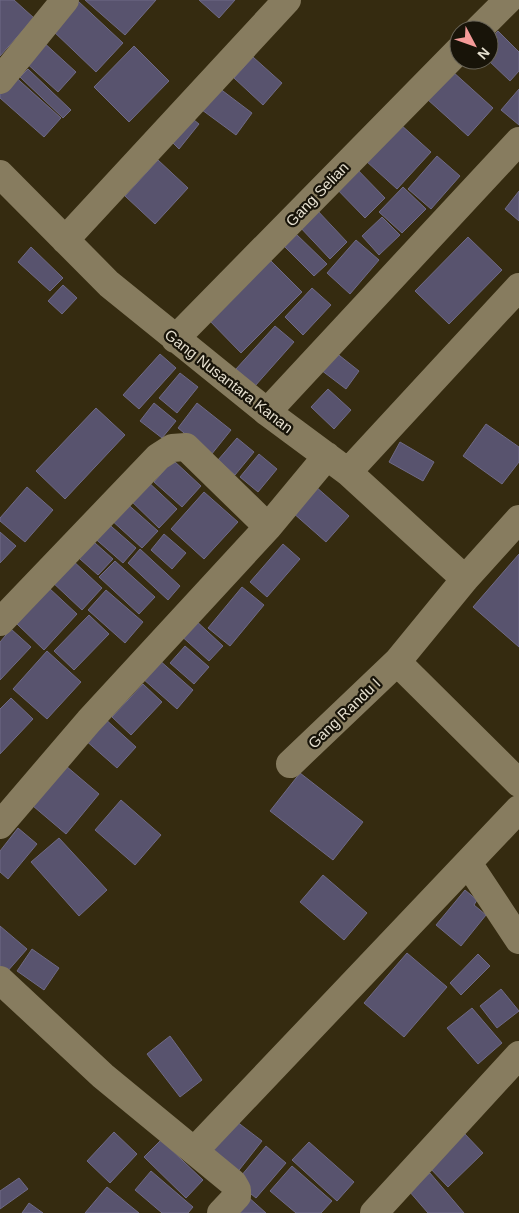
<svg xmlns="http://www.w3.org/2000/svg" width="519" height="1213" viewBox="0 0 519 1213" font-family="Arial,sans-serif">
  <rect width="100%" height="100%" fill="#352b10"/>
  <!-- building -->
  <path fill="#58536e" stroke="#6f6a86" d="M0,0H14L34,18L0,56Z
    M85,0H156L125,35Z
    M199,0H235L219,18Z
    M78,1L123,43L96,72L51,29Z
    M498,31L519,52V71L510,81L488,60L489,40Z
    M41,40L76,72L58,92L23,60Z
    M134,46L169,81L129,122L94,87Z
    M253,57L282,83L263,105L234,78Z
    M28,69L71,110L63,118L20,77Z
    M452,71L493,108L468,136L427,99Z
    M11,73L61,118L44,137L0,98V85Z
    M215,85L252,113L236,135L198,107Z
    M519,89V125L501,110Z
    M189,116L199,124L179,149L169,139Z
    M400,124L431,152L397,189L366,161Z
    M437,156L460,176L431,209L408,189Z
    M158,160L188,188L155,224L125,196Z
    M352,164L385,198L365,218L331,183Z
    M403,187L426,209L402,233L379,212Z
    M519,191V221L505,209Z
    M316,209L347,242L330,259L298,225Z
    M382,217L400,235L379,255L362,236Z
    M294,232L327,264L314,276L282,244Z
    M468,237L502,270L449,324L415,291Z
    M356,240L379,260L350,294L327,273Z
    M31,247L63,278L50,291L18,262Z
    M267,257L302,292L241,353L207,318Z
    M63,285L77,298L62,314L48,301Z
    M312,288L331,305L303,335L285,317Z
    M275,326L294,342L255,386L236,369Z
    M335,352L359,371L346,389L321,370Z
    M160,354L176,368L139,409L123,395Z
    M180,373L198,387L177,413L159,398Z
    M328,389L351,410L334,429L311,407Z
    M154,403L176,421L162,438L140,421Z
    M197,403L231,430L211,455L178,428Z
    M96,408L125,435L65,499L36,471Z
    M486,424L519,447V462L502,484L463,456Z
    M237,438L254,452L235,475L218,460Z
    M400,442L434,462L423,481L389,462Z
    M259,454L277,469L258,492L240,477Z
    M173,460L201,486L182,507L154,482Z
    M145,479L177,509L159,528L127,497Z
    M315,486L349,516L326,542L292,512Z
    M27,487L53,510L25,542L0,521V518Z
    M204,492L238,522L204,559L171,529Z
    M124,501L158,531L142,548L109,518Z
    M104,520L136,548L123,563L91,535Z
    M0,532L16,546L0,563Z
    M164,534L186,553L172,569L151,550Z
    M86,535L113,559L98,575L71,551Z
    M283,544L300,559L267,597L250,582Z
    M140,549L180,586L168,600L128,563Z
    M519,554V647L473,607Z
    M70,558L102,588L82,610L50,580Z
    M115,561L155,597L139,614L99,577Z
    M242,587L264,605L230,646L208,628Z
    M49,588L77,614L44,650L17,624Z
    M106,590L143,622L125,643L88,610Z
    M89,615L109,634L74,670L54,651Z
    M192,617L223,646L209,661L178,633Z
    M11,629L31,647L0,680V642Z
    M185,646L209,667L194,684L170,663Z
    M47,651L81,682L47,719L13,689Z
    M158,659L193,690L177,709L142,678Z
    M143,684L162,702L131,735L112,717Z
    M11,698L33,719L0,754V709Z
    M103,717L136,747L117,768L84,739Z
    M66,766L99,794L66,834L33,806Z
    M300,773L363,822L333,860L270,811Z
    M121,800L161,835L135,865L95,830Z
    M18,828L37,844L8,879L0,872V851Z
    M59,838L107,890L79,916L31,862Z
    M323,875L367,913L344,940L300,902Z
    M465,890L477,900L474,905L486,915L461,946L436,925Z
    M0,926L27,949L6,973L0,968Z
    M32,949L59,968L44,990L17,971Z
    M407,953L447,987L404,1037L364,1003Z
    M478,954L490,966L461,995L450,983Z
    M501,989L519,1011L497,1028L480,1006Z
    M472,1008L502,1043L478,1064L447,1028Z
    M170,1036L202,1080L180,1097L147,1054Z
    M228,1115L262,1141L236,1174L203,1148Z
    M114,1132L137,1154L110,1183L87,1161Z
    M463,1132L483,1153L448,1187L428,1166Z
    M161,1140L203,1180L186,1198L144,1157Z
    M309,1142L354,1182L337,1201L292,1160Z
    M266,1146L286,1163L256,1198L236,1182Z
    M292,1166L332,1201L321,1213H296L270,1191Z
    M151,1171L193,1207L188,1213H162L135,1190Z
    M430,1173L464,1213H428L409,1191Z
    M19,1178L28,1189L0,1209V1191Z
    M107,1187L139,1213H85Z
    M247,1196L266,1213H233Z
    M29,1203L43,1213H22Z"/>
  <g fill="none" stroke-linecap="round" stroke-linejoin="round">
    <!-- minor -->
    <path stroke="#877c5f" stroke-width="28" d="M478,30L508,0
      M0,80L65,0
      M0,174L109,284L267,412L348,472L465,579
      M65,240L287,0
      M175,339L459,50
      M267,412L519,141
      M348,472L519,287
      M519,519L465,579L397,662L519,783
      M0,622L158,457L172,448L186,447L268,527
      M290,764L397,662
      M0,825L89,721L268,527L327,456
      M468,863L519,940
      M0,980L103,1076L233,1183L237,1190V1196L221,1213
      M195,1150L519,809
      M374,1213L519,1055"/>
  </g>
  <g text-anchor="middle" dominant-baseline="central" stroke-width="4.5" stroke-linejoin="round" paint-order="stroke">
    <!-- street labels -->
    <g font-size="15" fill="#e5dfcf" stroke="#181409">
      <text transform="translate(317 194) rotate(-46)">Gang Selian</text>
      <text transform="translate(229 381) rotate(38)">Gang Nusantara Kanan</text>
      <text transform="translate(344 713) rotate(-44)">Gang Randu I</text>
    </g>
  </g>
  <!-- north arrow -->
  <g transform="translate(474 45) rotate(131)"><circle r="24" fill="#181409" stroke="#6a6558"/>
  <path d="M0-4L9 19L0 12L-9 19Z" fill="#f59b99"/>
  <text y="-8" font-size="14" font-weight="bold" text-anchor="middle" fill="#e5dfcf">N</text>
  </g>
</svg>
